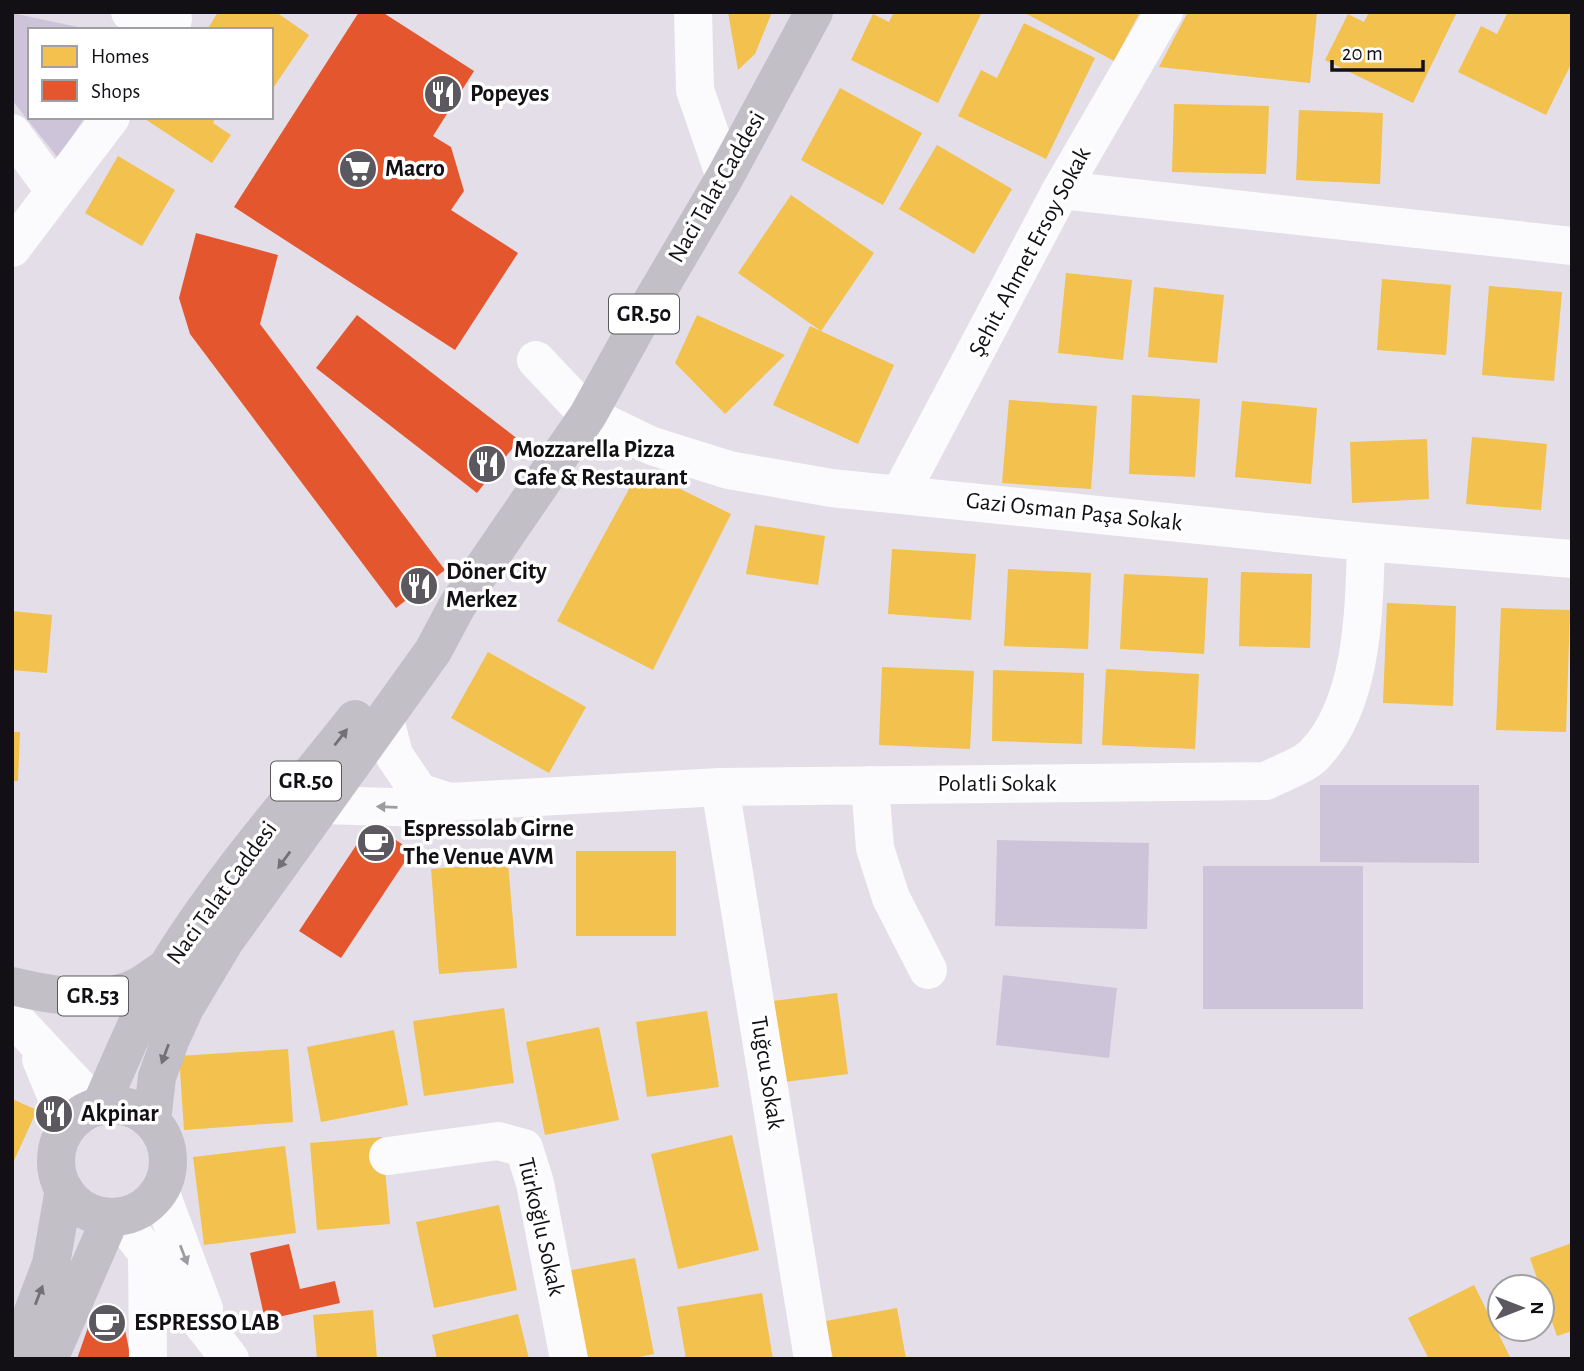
<svg xmlns="http://www.w3.org/2000/svg" width="1584" height="1371" viewBox="0 0 1584 1371" font-family="'Alegreya Sans',sans-serif">
  <rect width="100%" height="100%" fill="#e3dee8"/>
  <!-- green -->
  <path fill="#cec4d9" d="M12,13L92,30H30V117H85L58,158L12,100Z
    M1320,785H1479V863L1320,862Z
    M997,840L1149,843L1147,929L995,926Z
    M1203,866H1363V1009H1203Z
    M1003,975L1117,988L1109,1058L996,1045Z"/>
  <!-- homes -->
  <path fill="#f2c14e" d="M218,12H276L309,35L271,91V30H207Z
    M728,12H772L755,54L738,70Z
    M894,12H982L938,103L851,60L873,14L889,22Z
    M1023,12H1140L1114,61Z
    M1188,12H1317L1310,83L1159,67Z
    M1369,12H1457L1413,103L1325,60L1348,14L1364,22Z
    M1508,12H1572V62L1546,115L1458,72L1481,26L1497,34Z
    M1024,23L1095,58L1046,159L958,116L981,70L997,78Z
    M840,88L922,133L883,205L801,160Z
    M1174,104L1269,106L1266,174L1172,172Z
    M1299,110L1383,113L1380,184L1296,180Z
    M142,117H216L213,123L231,135L212,163Z
    M937,145L1012,189L974,254L899,209Z
    M118,156L175,190L142,246L85,213Z
    M791,195L874,253L821,331L738,273Z
    M1066,273L1132,280L1123,360L1058,353Z
    M1382,279L1451,285L1446,355L1377,350Z
    M1489,286L1562,292L1554,381L1482,375Z
    M1154,287L1224,295L1217,363L1148,357Z
    M697,315L785,355L725,414L675,363Z
    M810,326L894,365L858,444L773,405Z
    M1132,395L1200,399L1195,477L1129,474Z
    M1009,400L1097,406L1091,489L1002,483Z
    M1242,401L1317,408L1311,484L1235,477Z
    M1472,437L1547,444L1541,510L1466,504Z
    M1427,439L1429,499L1352,503L1350,442Z
    M640,469L731,514L653,670L557,621Z
    M755,525L825,536L818,585L746,574Z
    M892,549L976,554L971,620L888,614Z
    M1008,569L1091,573L1088,649L1004,646Z
    M1241,572L1312,574L1310,648L1239,646Z
    M1124,574L1208,578L1204,654L1120,649Z
    M1387,603L1456,606L1453,706L1383,703Z
    M1501,608L1570,610L1566,732L1496,730Z
    M12,611L52,615L47,673L12,670Z
    M488,652L586,707L549,773L451,718Z
    M882,667L974,671L970,749L879,745Z
    M1106,669L1199,674L1195,749L1102,745Z
    M993,670L1084,673L1082,744L992,741Z
    M12,732H20L18,781H12Z
    M576,851H676V936H576Z
    M508,863L517,968L439,974L431,869Z
    M837,993L848,1074L784,1082L773,1001Z
    M504,1008L514,1083L424,1096L413,1021Z
    M707,1011L719,1087L647,1097L636,1022Z
    M599,1027L619,1120L545,1135L526,1042Z
    M394,1030L408,1105L321,1122L307,1047Z
    M288,1049L293,1122L184,1130L179,1056Z
    M12,1099L37,1110L12,1165Z
    M732,1135L759,1250L678,1269L651,1154Z
    M382,1137L390,1224L317,1230L310,1143Z
    M285,1146L296,1233L204,1245L193,1157Z
    M499,1205L517,1290L434,1308L416,1222Z
    M1572,1243V1331L1557,1336L1542,1293V1287H1540L1530,1258Z
    M635,1258L654,1354L630,1359H584L567,1271Z
    M1474,1285L1510,1357L1429,1359L1408,1318Z
    M762,1293L773,1359H686L677,1307Z
    M897,1308L906,1359H833L826,1321Z
    M373,1310L377,1359H317L313,1315Z
    M518,1314L529,1359H437L432,1335Z"/>
  <!-- shops -->
  <path fill="#e4572e" d="M359,12H382L474,71L433,136L451,147L464,191L451,210L518,253L455,350L234,207Z
    M196,233L278,255L260,324L445,570L396,608L190,334L179,298Z
    M357,315L519,440L477,493L316,368Z
    M371,823L412,851L341,958L299,931Z
    M289,1244L300,1289L335,1281L340,1303L265,1320L250,1253Z
    M93,1313L125,1330L131,1359H77Z"/>
  <g fill="none" stroke-linecap="round" stroke-linejoin="round">
    <!-- minor -->
    <path stroke="#fbfafc" stroke-width="38" d="M130,12L173,19
      M693,12L695,90L725,177
      M12,133L54,190
      M1061,190L1572,246
      M12,248L111,117
      M536,360L588,415L652,446L729,470L831,488L1366,542L1572,559
      M900,494L1061,190L1164,12
      M385,719L394,755L419,792L449,802
      M870,785L875,848L891,898L928,970
      M720,787L813,1359
      M323,805L424,808L449,802L720,787L1266,781C1281,773 1303,766 1314,755C1364,703 1364,609 1366,542
      M12,1016L96,1106
      M41,1059L57,1098L62,1134
      M388,1156L498,1141L524,1148L535,1183L569,1359
      M160,1191L204,1309
      M119,1217L230,1359
      M147,1256L148,1359"/>
    <!-- major -->
    <path stroke="#c2bfc7" stroke-width="38" d="M12,986C49,995 104,1005 139,986C149,980 158,973 167,967
      M56 1161a56 56 0 1 1 112 0a56 56 0 1 1-112 0Z
      M101,1105C121,1059 140,1013 165,970C218,882 291,800 355,719
      M152,1121L157,1077L170,1041L185,1008L225,941L433,651L457,606L588,415L635,330L725,177L814,12
      M15,1359L51,1264L64,1189
      M49,1359L111,1217"/>
  </g>
  <!-- one-way arrows -->
  <defs><path id="oneway-solid" d="M-6-.8H1V-3.2L6.5 0L1 3.2V.8H-6Z" transform="scale(1.75)"/></defs>
  <g fill="#737077">
    <use href="#oneway-solid" transform="translate(341 737) rotate(-52)"/>
    <use href="#oneway-solid" transform="translate(284 860) rotate(126)"/>
    <use href="#oneway-solid" transform="translate(165 1054) rotate(110)"/>
    <use href="#oneway-solid" transform="translate(39 1295) rotate(-69)"/>
  </g>
  <g fill="#9e9ca0">
    <use href="#oneway-solid" transform="translate(387 807) rotate(-178)"/>
    <use href="#oneway-solid" transform="translate(184 1255) rotate(69)"/>
  </g>
  <!-- icons -->
  <defs>
    <symbol id="restaurant-disc" viewBox="-11 -11 22 22"><circle r="9.5" fill="#5b585f" stroke="#fff"/><path d="M-5-6h1v4h1v-4h1v4h1v-4h1v5L-1.5 .5V6h-2V.5L-5-1ZM5-6V6H3V1.5H1.5Q1.5-4 5-6Z" fill="#fff"/></symbol>
    <symbol id="supermarket-disc" viewBox="-11 -11 22 22"><circle r="9.5" fill="#5b585f" stroke="#fff"/><path d="M-6-5.5h2.5l.6 2H6L4.5 2H-2.5L-4.4-4H-6ZM-1.5 3.2a1.3 1.3 0 1 0 .1 0ZM3 3.2a1.3 1.3 0 1 0 .1 0Z" fill="#fff"/></symbol>
    <symbol id="cafe-disc" viewBox="-11 -11 22 22"><circle r="9.5" fill="#5b585f" stroke="#fff"/><path d="M-5.5-4.5H6V0H3Q3 3.5 0 3.5H-2.5Q-5.5 3.5-5.5 0ZM3-3.2v2h1.7v-2ZM-6 4.5H4V6H-6Z" fill="#fff"/></symbol>
  </defs>
  <g fill-rule="evenodd">
    <use href="#restaurant-disc" x="421" y="72" width="44" height="44"/>
    <use href="#supermarket-disc" x="336" y="147" width="44" height="44"/>
    <use href="#restaurant-disc" x="465" y="442" width="44" height="44"/>
    <use href="#restaurant-disc" x="397" y="564" width="44" height="44"/>
    <use href="#cafe-disc" x="354" y="821" width="44" height="44"/>
    <use href="#restaurant-disc" x="32" y="1092" width="44" height="44"/>
    <use href="#cafe-disc" x="85" y="1301" width="44" height="44"/>
  </g>
  <g text-anchor="middle" dominant-baseline="central" stroke-width="7" stroke-linejoin="round" paint-order="stroke">
    <!-- shield labels -->
    <g fill="#fff" stroke="#59585b" stroke-width="2">
      <rect x="609" y="294.5" width="70" height="39" rx="5"/>
      <rect x="271" y="761.5" width="70" height="39" rx="5"/>
      <rect x="58" y="976.5" width="70" height="39" rx="5"/>
    </g>
    <g font-size="23" font-weight="bold" fill="#121015">
      <text x="644" y="314">GR.50</text>
      <text x="306" y="781">GR.50</text>
      <text x="93" y="996">GR.53</text>
    </g>
    <!-- poi labels -->
    <g font-size="24" font-weight="bold" fill="#121015" stroke="#fff" text-anchor="start">
      <text x="470" y="94">Popeyes</text>
      <text x="385" y="169">Macro</text>
      <text x="514" y="450">Mozzarella Pizza<tspan x="514" dy="28">Cafe &amp; Restaurant</tspan></text>
      <text x="446" y="572">Döner City<tspan x="446" dy="28">Merkez</tspan></text>
      <text x="403" y="829">Espressolab Girne<tspan x="403" dy="28">The Venue AVM</tspan></text>
      <text x="81" y="1114">Akpinar</text>
      <text x="134" y="1323">ESPRESSO LAB</text>
    </g>
    <!-- street labels -->
    <g font-size="24" fill="#121015" stroke="#fff">
      <text transform="translate(717 187) rotate(-60)">Naci Talat Caddesi</text>
      <text transform="translate(1030 252) rotate(-62)">Şehit. Ahmet Ersoy Sokak</text>
      <text transform="translate(1074 512) rotate(6)">Gazi Osman Paşa Sokak</text>
      <text x="997" y="784">Polatli Sokak</text>
      <text transform="translate(222 893) rotate(-54)">Naci Talat Caddesi</text>
      <text transform="translate(767 1073) rotate(81)">Tuğcu Sokak</text>
      <text transform="translate(541 1227) rotate(77)">Türkoğlu Sokak</text>
    </g>
  </g>
  <!-- border -->
  <rect width="1584" height="1371" fill="none" stroke="#121015" stroke-width="28"/>
  <!-- legend -->
  <rect x="28" y="28" width="245" height="91" fill="#ffffff" stroke="#a09fa1" stroke-width="2"/>
  <rect x="42" y="46" width="35" height="21" fill="#f2c14e" stroke="#a09fa1" stroke-width="2"/>
  <text x="91" y="63" font-size="21" fill="#121015">Homes</text>
  <rect x="42" y="80" width="35" height="21" fill="#e4572e" stroke="#a09fa1" stroke-width="2"/>
  <text x="91" y="98" font-size="21" fill="#121015">Shops</text>
  <!-- north arrow -->
  <g transform="translate(1521 1308) rotate(90)"><circle r="33" fill="#ffffff" stroke="#a09fa1" stroke-width="2"/>
  <path d="M0-5L12 26L0 18L-12 26Z" fill="#5b585f"/>
  <text y="-10" font-size="19" font-weight="bold" text-anchor="middle" fill="#121015">N</text>
  </g>
  <!-- scale -->
  <path d="M1332 60v10h91v-10" fill="none" stroke="#121015" stroke-width="3.5"/>
  <text x="1342" y="60" font-size="21" fill="#121015" stroke="#ffffff" stroke-width="5" paint-order="stroke">20 m</text>
</svg>
